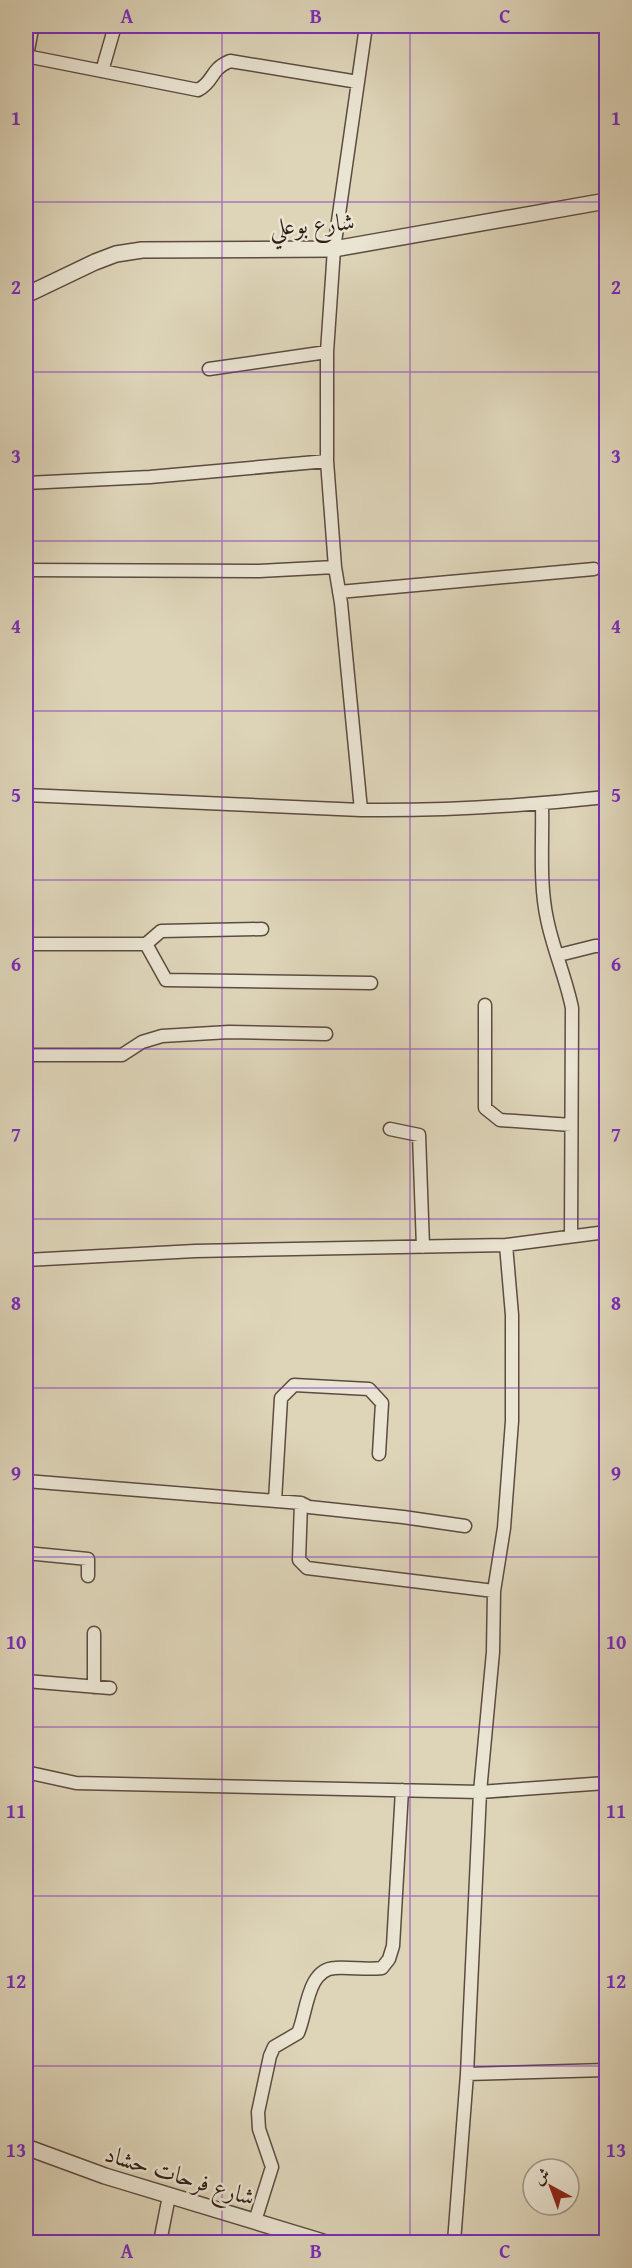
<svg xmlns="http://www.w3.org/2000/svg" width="632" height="2268" viewBox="0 0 632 2268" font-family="'Gentium Book Plus',Amiri,serif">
  <rect width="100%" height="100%" fill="#ded5b9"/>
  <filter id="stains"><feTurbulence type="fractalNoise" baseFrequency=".00333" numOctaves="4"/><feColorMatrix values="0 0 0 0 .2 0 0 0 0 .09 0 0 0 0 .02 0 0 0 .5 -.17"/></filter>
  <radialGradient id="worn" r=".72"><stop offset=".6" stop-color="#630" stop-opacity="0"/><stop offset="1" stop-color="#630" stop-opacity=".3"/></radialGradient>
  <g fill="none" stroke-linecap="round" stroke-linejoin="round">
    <defs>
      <path id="minor" d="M26,56L198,90C215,81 209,70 230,61L358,82
        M102,71L115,26
        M209,369L327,352
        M26,483L150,477L327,461
        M26,570L259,571L335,567
        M339,592L594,569
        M26,795L361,810L341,603L335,567L327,461V352L334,249L366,26
        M542,804C543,842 539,882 547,919C553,949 566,978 572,1008L571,1236
        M361,810C444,811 524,806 606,797
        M26,944H146L161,931L262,929
        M146,944L166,980L371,983
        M559,955L595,946H606
        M485,1005V1108L500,1120L571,1125
        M26,1055H122L142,1042L162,1036L229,1032L326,1034
        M390,1129L419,1135L423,1247
        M26,1260L195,1251L506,1245L606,1232
        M26,1481L301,1503L299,1560L307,1568L494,1591
        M275,1501L281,1398L294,1385L369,1389L382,1403L379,1454
        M301,1503L309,1507L403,1517L465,1526
        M26,1553L88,1559V1576
        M94,1633V1687
        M26,1681L110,1688
        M26,1772L76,1783L480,1792L493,1652L494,1591L504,1528L512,1421V1315L506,1245
        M467,2074L480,1792L606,1783
        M255,2221L272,2167L259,2129L258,2112L270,2056L274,2047L298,2033C307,2013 307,1969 335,1968C351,1967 367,1970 382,1968L389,1959L393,1946L402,1790
        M160,2242L169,2196
        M454,2242L467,2074L606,2070"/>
      <path id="tertiary" d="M26,53L31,26
        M26,295L95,262L116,254L142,250L334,249L606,201
        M26,2147L105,2176L323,2242"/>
    </defs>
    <!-- minor casing -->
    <use href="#minor" stroke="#5c4c40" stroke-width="15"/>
    <!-- tertiary casing -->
    <use href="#tertiary" stroke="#5c4c40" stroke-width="18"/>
    <!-- minor -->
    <use href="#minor" stroke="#eae4d2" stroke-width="12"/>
    <!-- tertiary -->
    <use href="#tertiary" stroke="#eae4d2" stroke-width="15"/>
  </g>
  <!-- grid -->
  <path fill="none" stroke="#7b2cbf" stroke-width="1.5" stroke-opacity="0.55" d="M222,26V2242M410,26V2242M26,202H606M26,372H606M26,541H606M26,711H606M26,880H606M26,1049H606M26,1219H606M26,1388H606M26,1557H606M26,1727H606M26,1896H606M26,2066H606"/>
  <g text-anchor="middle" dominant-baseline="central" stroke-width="5" stroke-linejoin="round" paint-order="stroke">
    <!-- street labels -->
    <g font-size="24" fill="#301f17" stroke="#eae4d2">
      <text transform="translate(312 224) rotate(-4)">شارع بوعلي</text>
      <text transform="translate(180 2175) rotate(17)">شارع فرحات حشاد</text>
    </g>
  </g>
  <!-- margin -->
  <rect width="632" height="2268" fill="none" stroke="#ded5b9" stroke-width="66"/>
  <!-- north arrow -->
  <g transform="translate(551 2187) rotate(319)"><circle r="28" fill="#eae4d2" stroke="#a09587" stroke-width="1.5"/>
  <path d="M0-4.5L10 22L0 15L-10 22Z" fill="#8f2418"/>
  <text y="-9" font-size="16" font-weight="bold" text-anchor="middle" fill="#301f17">ش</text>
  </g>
  <rect x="33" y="33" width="566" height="2202" fill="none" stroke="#7b2cbf" stroke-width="2"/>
  <g font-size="20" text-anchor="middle" font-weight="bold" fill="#7b2cbf">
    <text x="127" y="23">A</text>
    <text x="316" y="23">B</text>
    <text x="505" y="23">C</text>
    <text x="16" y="125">1</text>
    <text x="616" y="125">1</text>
    <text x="16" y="294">2</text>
    <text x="616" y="294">2</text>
    <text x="16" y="463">3</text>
    <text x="616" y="463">3</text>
    <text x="16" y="633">4</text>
    <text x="616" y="633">4</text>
    <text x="16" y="802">5</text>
    <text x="616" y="802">5</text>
    <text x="16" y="971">6</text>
    <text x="616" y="971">6</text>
    <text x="16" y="1141">7</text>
    <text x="616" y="1141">7</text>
    <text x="16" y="1310">8</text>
    <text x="616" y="1310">8</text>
    <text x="16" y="1480">9</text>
    <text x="616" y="1480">9</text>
    <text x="16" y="1649">10</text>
    <text x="616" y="1649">10</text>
    <text x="16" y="1818">11</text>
    <text x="616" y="1818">11</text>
    <text x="16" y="1988">12</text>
    <text x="616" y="1988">12</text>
    <text x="16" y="2157">13</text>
    <text x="616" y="2157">13</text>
    <text x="127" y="2258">A</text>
    <text x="316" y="2258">B</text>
    <text x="505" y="2258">C</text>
  </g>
  <rect width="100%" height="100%" filter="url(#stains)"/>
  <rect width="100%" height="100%" fill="url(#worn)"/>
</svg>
